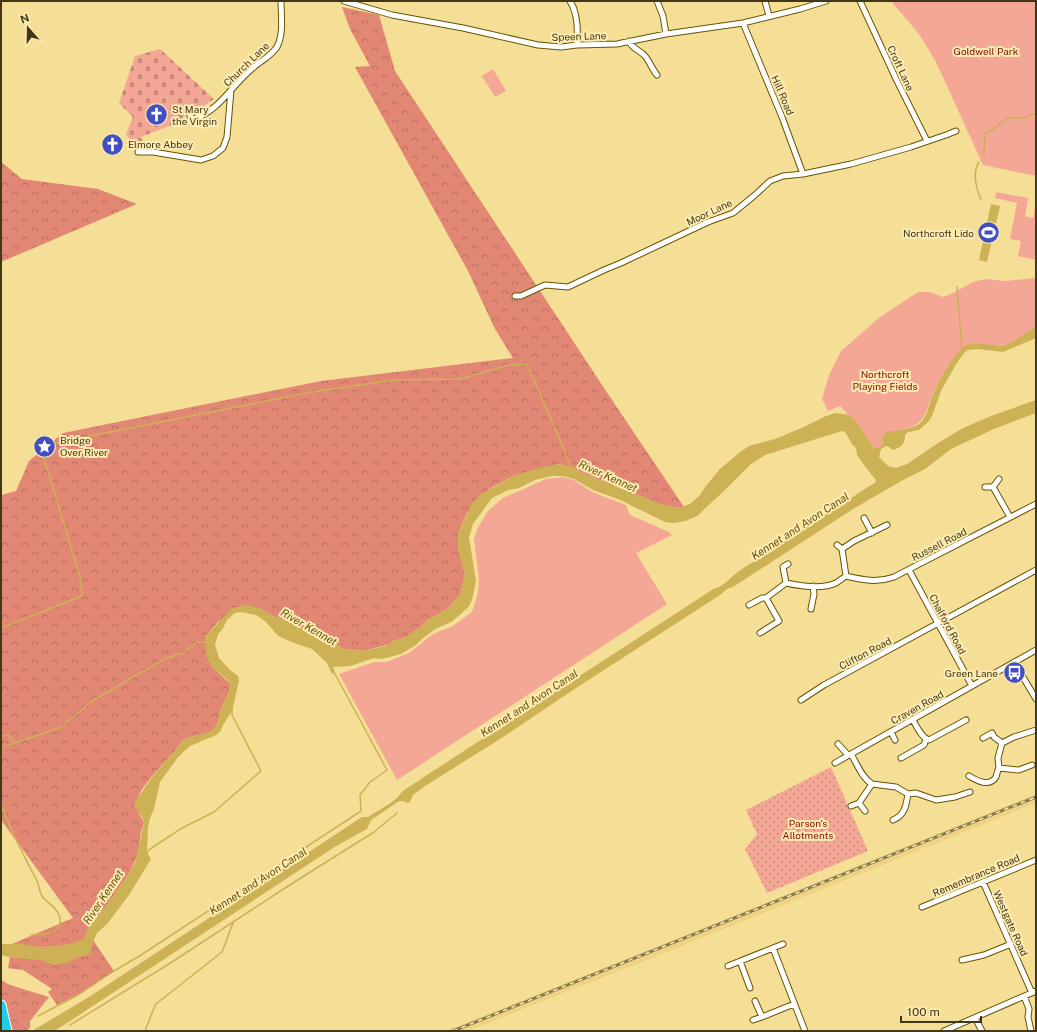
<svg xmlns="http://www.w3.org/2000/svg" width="1037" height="1032" viewBox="0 0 1037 1032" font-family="'Public Sans',sans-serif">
  <defs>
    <pattern id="forest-crowns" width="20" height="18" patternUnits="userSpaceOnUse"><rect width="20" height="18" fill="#e38775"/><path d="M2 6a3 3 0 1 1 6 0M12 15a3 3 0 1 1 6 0" fill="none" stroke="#ba6f5f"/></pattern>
    <pattern id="cemetery-stones" width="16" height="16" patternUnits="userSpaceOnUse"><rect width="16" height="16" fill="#f5a796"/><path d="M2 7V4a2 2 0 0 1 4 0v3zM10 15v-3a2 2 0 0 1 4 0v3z" fill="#c8897a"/></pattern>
    <pattern id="garden-dots" width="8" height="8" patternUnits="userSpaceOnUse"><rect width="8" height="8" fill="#f5a796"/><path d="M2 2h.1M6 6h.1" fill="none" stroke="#c8897a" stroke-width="1.8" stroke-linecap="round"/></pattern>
  </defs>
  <rect width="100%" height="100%" fill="#f5de96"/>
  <!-- built -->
  <path fill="#edd383" d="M1036,794V803L677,948L468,1031H445L664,944Z"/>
  <!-- green -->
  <path fill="#f5a796" d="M891,1H1036V176L983,165L936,62L919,34Z
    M493,69L506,91L495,97L482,76Z
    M996,192L1028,198L1025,216L1033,218L1036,202V260L1018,256L1021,241L1010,239L1017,203L995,198Z
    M1036,278V327C1026,333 1010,346 998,346C988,347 979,343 969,345C960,356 948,368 940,380C922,407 934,428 891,431L883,440V443L880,447L874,448L860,427L840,406L828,411L822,399L829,375L841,351L880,317L918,292H930L943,297L953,293L973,282L985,279L1005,281Z
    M562,477L574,480L592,492L626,505L630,515L669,532L672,535L636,553L667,604L397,780L339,674L374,662H386L409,653L433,634L453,626L472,612L478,593L479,581L474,539L478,527L488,511L503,498L546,479Z"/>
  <!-- forest -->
  <path fill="url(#forest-crowns)" d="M342,7L379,15L395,71L608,394L684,507C666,511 648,497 631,493L580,472L577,469L559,464L514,476L489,489L467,513L458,535V548L465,574L460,595L447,609L426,621L423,625L411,634L404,638L393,641L390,644L363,651L343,649L328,638L273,616L264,611L246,605L218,622L205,637L212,667L230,683C230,697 223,701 220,712C218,720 218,727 211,731C199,738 186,733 178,747C170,757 142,785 139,796C138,800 138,808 139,812C139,816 143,819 144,823L141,831L138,853L130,872L104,909L95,919L87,931L114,971L78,995L57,1005L48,992L52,989L23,970L8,968L12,944L73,918L1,820V495L16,491L29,461L63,433L321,381L513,358L495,329L468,271L355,67L370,66L350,29Z
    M1,162L22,179L98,189L137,204L1,262Z
    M1,980L10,985L49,997L30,1021V1028L26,1031H1Z"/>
  <!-- cemetery -->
  <path fill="url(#cemetery-stones)" d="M160,49L214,99L195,112L190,105L185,107L184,117L177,123L141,137L143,142L134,145L126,134L133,117L119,103L135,56Z"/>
  <!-- garden -->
  <path fill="url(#garden-dots)" d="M831,767L868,851L767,893L745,849L757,834L746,810Z"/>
  <!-- water -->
  <path fill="#cdb155" d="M991,204L1000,206L987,262L979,260Z
    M1036,327V338L1003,352L978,349L968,350L964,353L955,366L941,391L932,416L929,421L919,430L908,432L905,435C905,444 902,447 893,450L889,447L886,446L881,449L879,457L888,466L896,468L907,464L938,443L963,428L991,416L1036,400V413L994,429L951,449L925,469L903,480L853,509L733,587L727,589L720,595L573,690L500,739L425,786L413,795L410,802L408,803L403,801H399L371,820L367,829L336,846L67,1023L54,1031H32L89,997L362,817H368L389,804L397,798L403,791L427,775L715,588C722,588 732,576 739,571L868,487L875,483L876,480L864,465L857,455L856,448L852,444L845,432L842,431L765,455L751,464L726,489L697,516L685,521L673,523L665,522L618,499L593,490L574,479L562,476H552L535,480L519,488L508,490L492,498L473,524L469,537L476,581L472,600L469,606L461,614L451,622L435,629L422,639L416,645L401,654L382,659L374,658L350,666L333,667L335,672L332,674L327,663L312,649L294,643L278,636L266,622L256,615L241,612L235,613L227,620L222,630L218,634L215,645L219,658L230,670L238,676L239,681L232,711L223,725L220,732L216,735L190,746L178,757L160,782L154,809L150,818L148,827L147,853L151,859L129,895L107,924L97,933L92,944L91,953L86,956L76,958L67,963L53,965L41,960L13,958L1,955V944H19L43,947L69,944L83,940L89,926L104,909L130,872L135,862L144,823L143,819L134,805C135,800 137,799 140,795C151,777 165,762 178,747C186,733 199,738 211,731C218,727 217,720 220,712C223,701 230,697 230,683C226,677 219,673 213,668C205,659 205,648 205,637L232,608L246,605L258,607L273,616L328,638L343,649L363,651L385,646L393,641L404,638L423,625L426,621L447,609L460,595L465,574L458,548V535L472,503L481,494L514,476L535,469L559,464L577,469L580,472L660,504L679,508L690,504L700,495L705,487L720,469L739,453L749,446L775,439L804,427L826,416L835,413L850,415L860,427L874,448L880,447L883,443L882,437L887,432C897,430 909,430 919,424C928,417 929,403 933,394C938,382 954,353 965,346C976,340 987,346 998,346C1012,346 1024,332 1036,327Z"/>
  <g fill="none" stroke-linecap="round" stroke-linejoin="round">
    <!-- stream -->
    <path stroke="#cdb155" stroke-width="1.5" d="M984,156L985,133L994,129L1007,118H1025L1036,113
      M979,162C972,173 976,188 981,200
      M957,287L962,351
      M1,628L80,597L82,595L80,577L41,448L60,442L312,392L394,380L460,379L509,365L527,364L572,468
      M1,736L8,735L15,743
      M1,747L15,743L61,727L92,701L166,658L183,653L197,642H206
      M1,804C10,830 23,854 36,879C39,884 39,891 42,896C47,904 65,911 59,926C56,934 39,935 31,935
      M146,854L150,849L182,828L214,812L261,771L232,715V709
      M38,1016L78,995L114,971L141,955L361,811L360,795L370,782L387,770L334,672
      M70,1025L172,962L285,888L374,832L397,813
      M145,1031L154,1008L156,1004L222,952L233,923"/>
    <defs>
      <path id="street" d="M344,1L392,15L463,28L538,45L561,47L577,45L617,44L666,34L743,23L800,9L826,1
        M570,1C578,13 578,31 577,45
        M657,1L663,16L666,34
        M765,1L769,16
        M860,1L897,81L927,141
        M743,23L782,117L803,174
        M629,41C632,49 640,50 645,56C650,62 652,69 657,75
        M190,116L193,119C220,111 233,83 254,67C262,60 271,56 277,47C284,34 281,15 281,1
        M138,152H153L201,160L213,156L223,148L227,137L231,90
        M515,296H521L545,285L568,287L604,270L621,263L708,222L733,213L755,195L770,181L783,176L803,174L851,164L911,147L946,135L956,131
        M985,487H993L999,479
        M993,487L1010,517
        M864,518L872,533
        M837,545L842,549L846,576
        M842,549L854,541L887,525
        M909,570L972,686
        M846,576C863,580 877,583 894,577L1036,504
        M786,583L783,567L788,564
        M749,605L762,598H766L786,583C800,586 823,589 836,583C839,581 843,578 846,576
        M811,609L814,594L813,586
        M760,633L779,621L766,598
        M1014,662L1036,699
        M801,700L824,685L1036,570
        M913,720C917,727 921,737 929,740L966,720
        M891,732L895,740
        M983,738L992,733L994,737L1002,743
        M838,744L848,755
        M851,754C857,764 862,778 872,784L896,787L908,794L916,793L936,800L955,797L970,792
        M901,758L924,745L926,739
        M835,763L1036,650
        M999,768L998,758L1002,743L1014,737L1036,730
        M969,776C976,780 989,788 996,777C997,774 997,771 999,768L1019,770L1032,765
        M859,803L865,811
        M851,806L859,803L872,784
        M893,820C905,815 906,806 908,794
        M983,882L1032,993
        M922,907L1036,860
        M773,948L805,1031
        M962,960L984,955L1011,944
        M740,961L750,988
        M728,966L783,944
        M1024,996L1029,1009L1028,1017L1031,1031
        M755,1001L762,1017L794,1004
        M975,1018L982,1031
        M753,1020L762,1017
        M944,1031L1036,991"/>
      <path id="highway" d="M1,1005L7,1031"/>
    </defs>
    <!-- street casing -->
    <use href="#street" stroke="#695400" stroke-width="7"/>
    <!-- highway casing -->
    <use href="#highway" stroke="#fff" stroke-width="11"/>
    <!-- street -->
    <use href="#street" stroke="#fff" stroke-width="5"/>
    <!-- highway -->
    <use href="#highway" stroke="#20cde8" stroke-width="9"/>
    <defs>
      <path id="rail" d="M453,1031L1036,797"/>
    </defs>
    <!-- rail casing -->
    <use href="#rail" stroke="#897a4b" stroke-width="3"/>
    <!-- rail -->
    <use href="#rail" stroke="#feebb2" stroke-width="1.5" stroke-dasharray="4.5" stroke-linecap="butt"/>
  </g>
  <!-- icons -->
  <defs>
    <symbol id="church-disc" viewBox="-11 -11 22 22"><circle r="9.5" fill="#414fc3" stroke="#feebb2"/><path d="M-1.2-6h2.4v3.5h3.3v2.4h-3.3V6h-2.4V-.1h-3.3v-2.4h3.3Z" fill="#fff"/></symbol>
    <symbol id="stadium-disc" viewBox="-11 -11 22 22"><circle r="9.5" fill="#414fc3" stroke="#feebb2"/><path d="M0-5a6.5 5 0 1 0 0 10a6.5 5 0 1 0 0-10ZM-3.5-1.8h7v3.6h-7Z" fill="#fff"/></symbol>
    <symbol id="sight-disc" viewBox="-11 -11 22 22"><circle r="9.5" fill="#414fc3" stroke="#feebb2"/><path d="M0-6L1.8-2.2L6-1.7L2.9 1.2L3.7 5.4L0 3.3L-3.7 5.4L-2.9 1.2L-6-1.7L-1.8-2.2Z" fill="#fff"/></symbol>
    <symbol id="bus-disc" viewBox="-11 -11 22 22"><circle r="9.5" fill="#414fc3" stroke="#feebb2"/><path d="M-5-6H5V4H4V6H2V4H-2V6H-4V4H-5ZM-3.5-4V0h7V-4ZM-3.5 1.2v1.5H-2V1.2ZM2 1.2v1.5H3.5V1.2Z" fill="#fff"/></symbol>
  </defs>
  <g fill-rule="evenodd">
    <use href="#church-disc" x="144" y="102" width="25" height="25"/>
    <use href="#church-disc" x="100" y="132" width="25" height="25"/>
    <use href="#stadium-disc" x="976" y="220" width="25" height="25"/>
    <use href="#sight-disc" x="32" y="434" width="25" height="25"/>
    <use href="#bus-disc" x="1002" y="660" width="25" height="25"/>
  </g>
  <g text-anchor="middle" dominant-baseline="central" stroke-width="4" stroke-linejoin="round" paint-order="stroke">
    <!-- street labels -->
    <g font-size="10" fill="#41381a" stroke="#feebb2">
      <text transform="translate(579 36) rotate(-2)">Speen Lane</text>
      <text transform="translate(246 64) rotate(-44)">Church Lane</text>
      <text transform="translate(901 68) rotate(65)">Croft Lane</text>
      <text transform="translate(783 95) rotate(67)">Hill Road</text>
      <text transform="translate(709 212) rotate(-25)">Moor Lane</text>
      <text transform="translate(939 544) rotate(-27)">Russell Road</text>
      <text transform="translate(948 624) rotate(62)">Chalford Road</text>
      <text transform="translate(865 653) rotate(-28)">Clifton Road</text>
      <text transform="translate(917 707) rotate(-29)">Craven Road</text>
      <text transform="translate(976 875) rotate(-23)">Remembrance Road</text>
      <text transform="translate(1011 923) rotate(66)">Westgate Road</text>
    </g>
    <!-- park labels -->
    <g font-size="10" fill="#7f1000" stroke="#feebb2">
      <text x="986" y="51">Goldwell Park</text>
      <text x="885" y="374">Northcroft<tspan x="885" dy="12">Playing Fields</tspan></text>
      <text x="808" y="823">Parson's<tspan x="808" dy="12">Allotments</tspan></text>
    </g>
    <!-- poi labels -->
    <g font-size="10" fill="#41381a" stroke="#feebb2" text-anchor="start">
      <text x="172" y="109">St Mary<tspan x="172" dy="12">the Virgin</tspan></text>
      <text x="128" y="144">Elmore Abbey</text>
      <text x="974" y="233" text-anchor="end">Northcroft Lido</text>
      <text x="60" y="440">Bridge<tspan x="60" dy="12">Over River</tspan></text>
      <text x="998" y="673" text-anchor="end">Green Lane</text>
    </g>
    <!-- water labels -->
    <g font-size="11" font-style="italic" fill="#67530b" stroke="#feebb2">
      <text transform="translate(608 476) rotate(24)">River Kennet</text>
      <text transform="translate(800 526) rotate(-33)">Kennet and Avon Canal</text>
      <text transform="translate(309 627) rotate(30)">River Kennet</text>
      <text transform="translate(529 703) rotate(-33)">Kennet and Avon Canal</text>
      <text transform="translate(258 881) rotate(-33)">Kennet and Avon Canal</text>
      <text transform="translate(103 897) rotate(-56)">River Kennet</text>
    </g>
  </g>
  <!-- border -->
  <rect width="1037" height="1032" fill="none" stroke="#41381a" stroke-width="4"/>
  <!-- north arrow -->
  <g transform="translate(28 28) rotate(340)" stroke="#feebb2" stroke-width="3" paint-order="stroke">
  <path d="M0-3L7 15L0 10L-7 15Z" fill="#41381a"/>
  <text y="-6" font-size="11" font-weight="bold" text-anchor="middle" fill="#41381a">N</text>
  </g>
  <!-- scale -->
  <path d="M901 1016v6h80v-6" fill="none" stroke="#41381a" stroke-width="2"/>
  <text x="907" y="1016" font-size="12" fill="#41381a" stroke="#feebb2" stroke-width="3" paint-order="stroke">100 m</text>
</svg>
